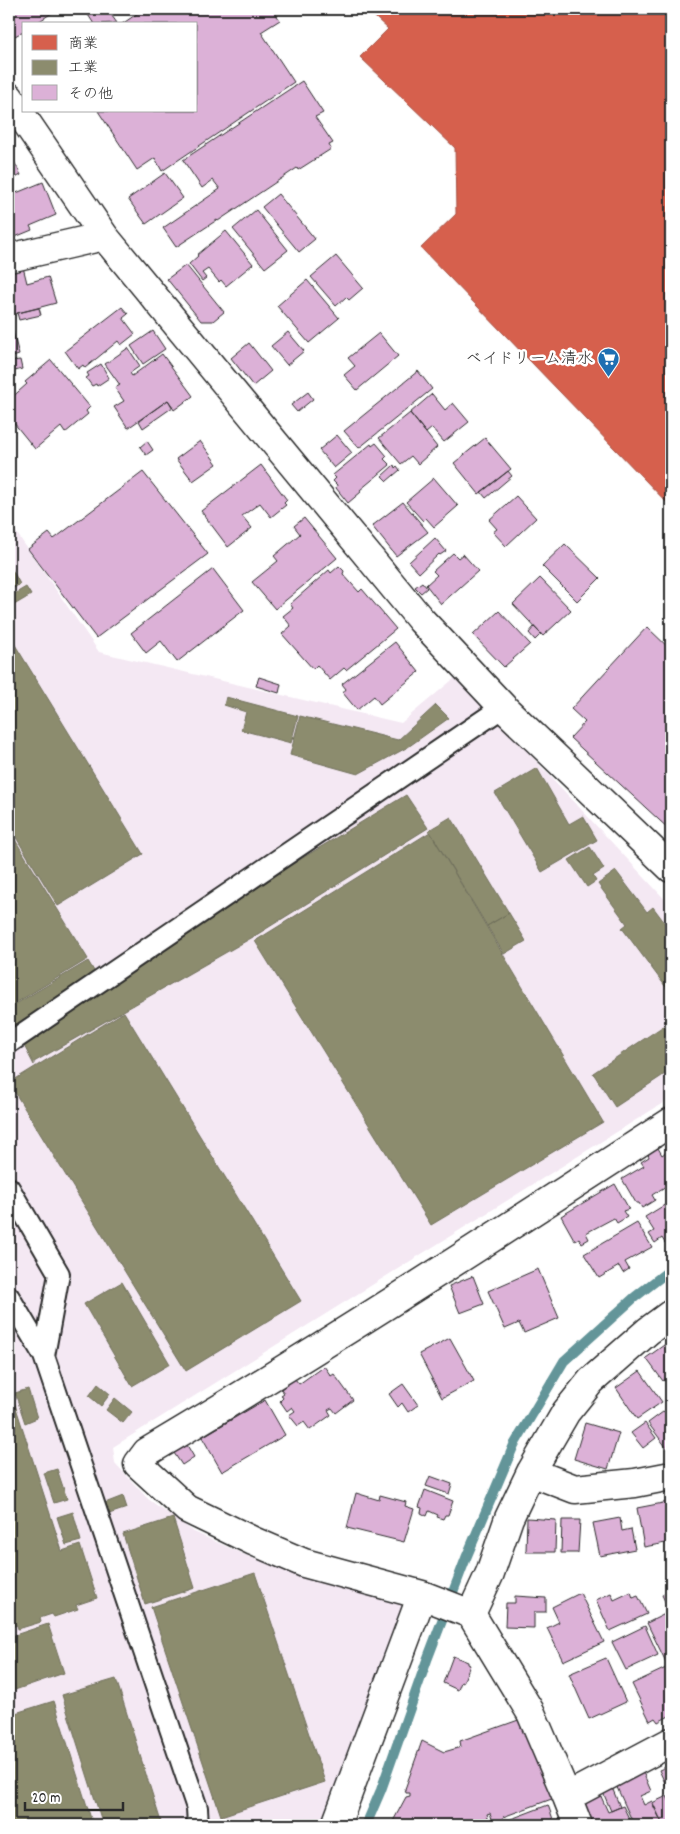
<svg xmlns="http://www.w3.org/2000/svg" width="680" height="1834" viewBox="0 0 680 1834" font-family="Dekko,'Klee One',sans-serif">
  <rect width="100%" height="100%" fill="#fff"/>
  <filter id="ink" filterUnits="userSpaceOnUse"><feTurbulence type="fractalNoise" baseFrequency=".02" numOctaves="2"/><feDisplacementMap in="SourceGraphic" scale="10" xChannelSelector="R" yChannelSelector="G"/><feConvolveMatrix kernelMatrix="1 2 1 2 8 2 1 2 1" color-interpolation-filters="sRGB"/></filter>
  <g filter="url(#ink)">
    <!-- built -->
    <path fill="#f4e8f3" d="M9,522L99,652L401,723L457,676L671,906V1098L113,1447L115,1463L148,1499L194,1532L254,1559L404,1601L320,1825H9Z"/>
    <!-- shops -->
    <path fill="#d6604d" stroke="#a35043" d="M366,9H671V507L421,248L456,214L455,148L360,57L388,29Z"/>
    <!-- industry -->
    <path fill="#8c8c6e" stroke="#6f6f5a" d="M9,564L20,584L9,591Z
      M26,587L31,595L9,608V597Z
      M9,635L143,854L58,906L9,826Z
      M226,697L298,716L291,743L241,730L246,712L224,705Z
      M436,705L449,718L408,747L358,774L290,755L300,716L398,740Z
      M537,768L569,824L583,816L597,840L542,872L495,793Z
      M406,795L428,828L253,937L34,1062V1065L17,1032Z
      M451,817L509,913L487,926L429,830Z
      M9,830L88,959L9,1007Z
      M430,832L603,1122L431,1225L255,941Z
      M590,847L604,869L593,876L596,881L587,887L569,860Z
      M616,871L647,912L653,907L671,931V994L622,928L627,924L598,884Z
      M509,913L526,941L504,954L487,926Z
      M88,961L100,981L15,1031L9,1021V1008Z
      M124,1012L301,1301L186,1371L9,1083Z
      M671,1021V1070L615,1107L593,1073Z
      M122,1282L170,1364L132,1386L84,1304Z
      M98,1384L110,1394L101,1406L89,1396Z
      M9,1386L62,1551L80,1545L97,1598L76,1605L78,1609L54,1617L52,1614L40,1618L41,1622L18,1629L17,1625L9,1628Z
      M28,1389L37,1418L25,1423L15,1393Z
      M115,1398L132,1412L123,1423L106,1410Z
      M57,1469L67,1499L54,1503L44,1473Z
      M123,1496L127,1508L109,1514L105,1503Z
      M73,1512L81,1541L66,1545L57,1517Z
      M173,1518L195,1588L145,1604L123,1534Z
      M255,1573L325,1782L221,1816L151,1607Z
      M48,1624L64,1673L9,1692V1637Z
      M116,1679L162,1825H103L62,1695Z
      M54,1701L93,1825H9V1715Z"/>
    <g fill="none" stroke-linecap="round" stroke-linejoin="round">
      <!-- stream -->
      <path stroke="#649599" stroke-width="10" d="M366,1825L381,1790L427,1660L466,1558L514,1445L564,1361L635,1297L671,1269"/>
    </g>
    <!-- building -->
    <path fill="#dcb1d7" stroke="#2b2b2b" d="M9,9H58L35,24H24V31L15,36L9,26Z
      M87,9H107L117,23L94,24L85,10Z
      M144,9H272L280,20L261,32L294,82L162,171L155,158L137,170L98,111H196V24H122Z
      M302,81L323,113L315,117L333,143L329,145L331,149L298,170L297,168L218,221L217,220L176,247L163,228L220,189L213,180L202,188L183,160Z
      M9,152L21,175L9,181Z
      M165,173L183,198L146,224L128,199Z
      M43,182L56,215L30,226L32,230L15,237L12,233L9,234V196Z
      M278,194L315,239L299,252L262,207Z
      M256,210L288,250L265,268L233,229Z
      M226,231L253,264L226,286L221,280L219,282L208,269L202,273L206,278L202,281L189,264L198,256L197,255Z
      M336,256L363,288L349,300L346,297L336,306L311,277Z
      M186,265L224,312L213,321H201L167,279Z
      M23,267L27,283L48,277L56,303L11,315L9,305V271Z
      M307,280L339,318L309,343L277,306Z
      M122,307L128,314L123,318L135,334L121,345L118,341L85,368L83,365L78,369L65,351Z
      M39,308L41,315L19,320L17,313Z
      M9,316L19,355L9,358Z
      M153,331L165,349L143,364L131,346Z
      M288,332L304,351L287,365L271,346Z
      M379,333L398,356L357,390L344,375L355,366L348,358Z
      M249,343L271,371L253,386L231,358Z
      M128,348L140,366L130,373L132,376L162,354L193,396L174,410L168,400L128,428L114,407L124,401L115,388L120,385L105,364Z
      M20,360L22,369L15,371L12,361Z
      M51,360L90,407L86,411L88,414L65,433L61,427L35,449L9,417V400L27,384L25,382Z
      M101,364L109,378L97,386L96,384L92,386L86,378L89,376L87,373Z
      M418,371L432,389L359,448L344,431Z
      M308,392L313,399L297,412L291,405Z
      M432,394L445,410L453,403L469,422L444,442L432,428L426,433L410,413Z
      M168,400L173,407L143,428L139,421Z
      M410,413L437,447L418,464L411,456L401,464L379,438Z
      M337,435L352,453L334,468L319,450Z
      M485,438L511,469L479,494L454,463Z
      M147,441L153,450L146,455L140,447Z
      M200,441L217,464L193,481L176,459Z
      M376,443L387,456L384,459L390,465L360,490L361,492L348,503L336,488L337,485L333,481L336,478L333,475L371,444L372,446Z
      M261,465L287,500L284,503L286,505L271,517L260,503L242,516L252,528L228,547L201,511Z
      M394,465L395,468L397,466L400,470L387,481L382,476Z
      M508,471L512,476L486,498L481,492Z
      M143,472L208,554L96,638L28,549L49,533L54,539Z
      M434,478L458,506L434,527L426,518L423,521L406,502Z
      M516,496L536,518L506,546L493,532L497,529L489,520Z
      M403,502L428,532L396,556L372,526Z
      M304,518L337,558L275,609L252,582L278,561L274,556L300,534L294,526Z
      M435,538L446,551L440,555L439,554L419,573L409,562Z
      M565,544L600,578L577,601L542,566Z
      M453,553L458,558L463,554L478,571L441,604L426,585L437,575L433,571Z
      M339,566L344,571L343,574L359,592L362,589L396,629L346,670L344,668L330,680L317,665L313,669L282,634L291,626L283,616L293,608L290,604L329,570L331,573Z
      M213,569L244,610L177,662L161,641L146,653L131,633Z
      M540,578L571,610L543,636L513,604Z
      M422,582L427,588L421,593L415,587Z
      M499,611L530,644L504,667L473,635Z
      M534,627L541,634L535,640L529,633Z
      M647,627L671,650V831L570,738L585,722L571,709Z
      M395,642L419,672L380,704L374,696L357,710L343,693L346,689L342,684Z
      M259,677L281,684L279,693L256,686Z
      M658,1148L662,1155L671,1149V1183L652,1195L655,1200L642,1208L639,1203H636L622,1179L644,1166L641,1162L649,1157L648,1154Z
      M615,1184L629,1209L623,1211L627,1217L617,1223L614,1218L586,1233L589,1239L582,1243L579,1238L575,1241L561,1216Z
      M671,1201V1239L665,1243L662,1238L655,1243L649,1234L654,1231L645,1217Z
      M637,1223L652,1247L625,1262L629,1269L623,1273L619,1266L599,1278L584,1254Z
      M538,1269L559,1318L524,1333L519,1323L505,1329L488,1291Z
      M473,1276L484,1304L460,1313L449,1286Z
      M450,1338L474,1381L442,1398L419,1354Z
      M671,1340V1375L663,1381L646,1358Z
      M324,1366L331,1376L334,1374L353,1400L336,1413L332,1408L328,1410L331,1415L310,1430L304,1422L298,1426L289,1415L295,1411L292,1407L287,1411L280,1401L283,1398L281,1395L284,1393L281,1389L295,1379L299,1384Z
      M640,1371L662,1402L637,1419L616,1388Z
      M403,1384L418,1405L408,1412L402,1403L398,1407L389,1394Z
      M265,1400L285,1435L222,1472L202,1437Z
      M671,1406V1449L669,1451L648,1423Z
      M585,1423L619,1433L608,1469L574,1459Z
      M645,1423L656,1438L643,1448L631,1433Z
      M187,1445L194,1457L182,1465L174,1453Z
      M430,1476L452,1484L449,1494L426,1486Z
      M425,1490L453,1501L448,1515H445L443,1519L437,1517L438,1515L429,1511L427,1516L421,1513L422,1508L419,1507Z
      M356,1493L379,1500L380,1495L406,1502L405,1506L414,1509L404,1542L347,1528Z
      M668,1502L671,1513V1542L644,1547L637,1508Z
      M527,1518L556,1520L555,1552H526Z
      M620,1518L622,1531L631,1529L635,1549L600,1556L593,1523Z
      M562,1520H580L578,1553H561Z
      M671,1591V1611L670,1612L662,1595Z
      M631,1592L633,1598L638,1596L647,1614L610,1631L596,1600L611,1593L614,1600Z
      M580,1593L604,1642L563,1661L547,1628L559,1622L552,1607Z
      M515,1596L546,1598V1612H534V1628L505,1627L506,1603H515Z
      M665,1614L671,1628V1668L668,1660L666,1662L647,1623Z
      M645,1626L658,1655L626,1670L612,1642Z
      M453,1656L468,1662V1664L470,1665L463,1683L461,1682L458,1690L443,1683Z
      M606,1658L626,1702L589,1719L569,1674Z
      M666,1668L671,1679V1715L658,1722L655,1718L650,1721L632,1684Z
      M524,1718L557,1797L503,1817L506,1825H494L490,1813L487,1814L490,1825H391L406,1797L410,1796V1793H406L405,1789L422,1741L444,1752L461,1747L460,1741Z
      M671,1765V1796L659,1770Z
      M642,1770L651,1791L640,1796L644,1805L652,1801L663,1825H634L615,1783Z
      M611,1785L620,1807L611,1811L602,1790Z
      M599,1792L608,1812L623,1806L632,1825H592L581,1799Z
      M667,1796L671,1805V1825H663L652,1803Z
      M548,1805L554,1822L565,1818L568,1825H513L511,1819Z"/>
    <g fill="none" stroke-linecap="round" stroke-linejoin="round">
      <defs>
        <path id="lane" d="M9,1043L503,707
          M9,1188L59,1274L44,1356
          M9,1297L44,1356L197,1808L198,1825"/>
        <path id="street" d="M9,97L104,236L421,620L503,707L671,868
          M9,258L104,236
          M531,1472L575,1489L635,1483L671,1476
          M471,1614L490,1573L509,1518L531,1472L566,1412L591,1381L648,1331L671,1314
          M567,1797L671,1742
          M336,1825L422,1595
          M578,1825L567,1797L531,1713L471,1614L422,1595L304,1563L253,1541L187,1509L138,1464L147,1452C325,1347 498,1234 671,1122"/>
      </defs>
      <!-- lane casing -->
      <use href="#lane" stroke="#2b2b2b" stroke-width="24"/>
      <!-- street casing -->
      <use href="#street" stroke="#2b2b2b" stroke-width="31"/>
      <!-- lane -->
      <use href="#lane" stroke="#fff" stroke-width="20"/>
      <!-- street -->
      <use href="#street" stroke="#fff" stroke-width="28"/>
    </g>
  </g>
  <!-- icons -->
  <defs>
    <symbol id="supermarket-pin" viewBox="-11 -11 22 30"><path d="M0 17L-7.5 6A9.5 9.5 0 1 1 7.5 6Z" fill="#1f6fb2" stroke="#fff"/><path d="M-6-5.5h2.5l.6 2H6L4.5 2H-2.5L-4.4-4H-6ZM-1.5 3.2a1.3 1.3 0 1 0 .1 0ZM3 3.2a1.3 1.3 0 1 0 .1 0Z" fill="#fff"/></symbol>
  </defs>
  <g fill-rule="evenodd">
    <use href="#supermarket-pin" x="596" y="346" width="25" height="34"/>
  </g>
  <g text-anchor="middle" dominant-baseline="central" stroke-width="5" stroke-linejoin="round" paint-order="stroke">
    <!-- poi labels -->
    <g font-size="16" fill="#2b2b2b" stroke="#fff" text-anchor="end">
      <text x="593" y="359">ベイドリーム清水</text>
    </g>
  </g>
  <!-- margin -->
  <rect width="680" height="1834" fill="none" stroke="#fff" stroke-width="30"/>
  <rect x="15" y="15" width="650" height="1804" fill="none" stroke="#2b2b2b" stroke-width="2" filter="url(#ink)"/>
  <!-- legend -->
  <rect x="22" y="22" width="175" height="90" fill="#ffffff" stroke="#aaaaaa"/>
  <rect x="32" y="35" width="25" height="15" fill="#d6604d" stroke="#aaaaaa"/>
  <text x="68" y="48" font-size="15" fill="#2b2b2b">商業</text>
  <rect x="32" y="60" width="25" height="15" fill="#8c8c6e" stroke="#aaaaaa"/>
  <text x="68" y="72" font-size="15" fill="#2b2b2b">工業</text>
  <rect x="32" y="85" width="25" height="15" fill="#dcb1d7" stroke="#aaaaaa"/>
  <text x="68" y="98" font-size="15" fill="#2b2b2b">その他</text>
  <!-- scale -->
  <path d="M25 1802v8h98v-8" fill="none" stroke="#2b2b2b" stroke-width="2.5"/>
  <text x="32" y="1802" font-size="15" fill="#2b2b2b" stroke="#ffffff" stroke-width="4" paint-order="stroke">20 m</text>
</svg>
